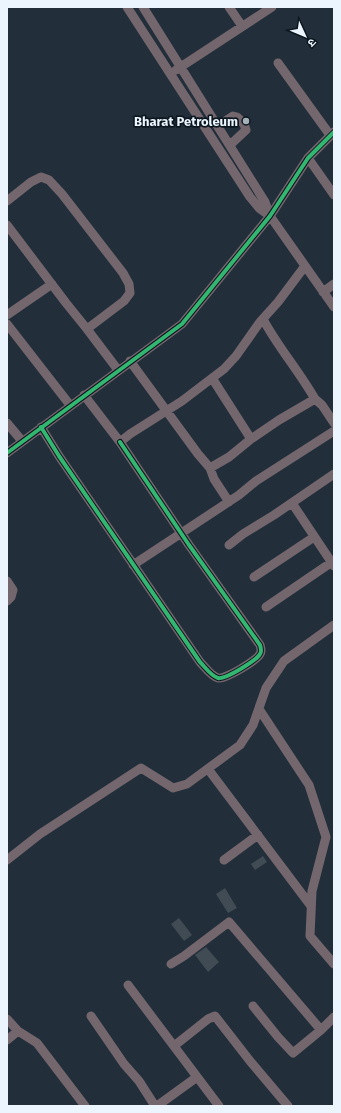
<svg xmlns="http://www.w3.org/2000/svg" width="341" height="1113" viewBox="0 0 341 1113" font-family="'Fira Sans','Noto Sans Devanagari',sans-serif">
  <rect width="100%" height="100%" fill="#222f3a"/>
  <!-- building -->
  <path fill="#404b54" d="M263,856L267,862L255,870L251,864Z
    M225,888L237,908L228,913L216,894Z
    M179,918L192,935L184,941L171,924Z
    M206,947L219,962L208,972L195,955Z"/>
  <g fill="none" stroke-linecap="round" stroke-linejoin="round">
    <!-- minor -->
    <path stroke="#74666d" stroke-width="9" d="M127,7L250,197L259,208L270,216
      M143,7L265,202L270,216L334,307
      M229,7L242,26
      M278,63L330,135
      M176,70L272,7
      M218,126L233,116L237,117L244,124L246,130L230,145
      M308,158L334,195
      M7,201L31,182L41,177L49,180L62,194L123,273L129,284L130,293L124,301L87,329
      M7,225L66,303L87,329L118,370
      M323,292L334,284
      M7,315L52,284
      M7,324L70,405
      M130,361L198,454L210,468L229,457L251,439L279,420L315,399C299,371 278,347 263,319
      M212,378L251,439
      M84,395L120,442L130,434L182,401L224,369L236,356L260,322L278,302L305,266
      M315,399L322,405L334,423
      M7,423L22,441
      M41,427L59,456L200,662C205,667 211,676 218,678C225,680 257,660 260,654C262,651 261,648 260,645L189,545L120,442
      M7,453L182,324L270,216L308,158L334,132
      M210,468L214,479L229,502
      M292,503L334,566
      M229,545L243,534L274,515L334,474
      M133,565L239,495L256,481L334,431
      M254,577L314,537
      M7,581L13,590L11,597L7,601
      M266,607L332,562
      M259,709L309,785L326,837L312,891L310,936L334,964
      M208,769L311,906
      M7,860L40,834L141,768L173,788L187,784L240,745L253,725L266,688L284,661L334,625
      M224,860L258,835
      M171,964L184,956L229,922L321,1030L334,1017
      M128,985L219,1106
      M253,1006L278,1037L293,1053L321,1030
      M91,1016L124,1064L139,1081L155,1106
      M7,1019L18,1031L7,1040
      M18,1031L37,1043L85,1106
      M174,1046L208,1019L215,1016L250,1061L288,1106
      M157,1106L197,1077"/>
    <defs>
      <path id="cycleway" d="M41,427L59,456L200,662C205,667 211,676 218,678C225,680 257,660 260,654C262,651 261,648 260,645L189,545L120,442
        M7,453L182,324L270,216L308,158L334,132"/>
    </defs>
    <!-- cycleway casing -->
    <use href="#cycleway" stroke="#0c1720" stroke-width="6"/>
    <!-- cycleway -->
    <use href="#cycleway" stroke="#33b770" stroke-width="4"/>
  </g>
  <!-- markers -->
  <circle fill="#a5b0b9" stroke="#0c1720" stroke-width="1.5" cx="246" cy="121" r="4"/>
  <g text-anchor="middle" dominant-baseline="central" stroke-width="3.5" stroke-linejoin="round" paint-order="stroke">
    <!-- poi labels -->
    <g font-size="13" font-weight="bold" fill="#ecf5fd" stroke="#0c1720" text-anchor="end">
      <text x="238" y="121">Bharat Petroleum</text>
    </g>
  </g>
  <!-- border -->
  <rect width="341" height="1113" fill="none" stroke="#ecf5fd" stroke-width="16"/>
  <!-- north arrow -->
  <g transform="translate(305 36) rotate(134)" stroke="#0c1720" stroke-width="3" paint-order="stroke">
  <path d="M0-3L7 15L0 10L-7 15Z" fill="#ecf5fd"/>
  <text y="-6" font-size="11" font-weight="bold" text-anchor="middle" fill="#ecf5fd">उ</text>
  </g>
</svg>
